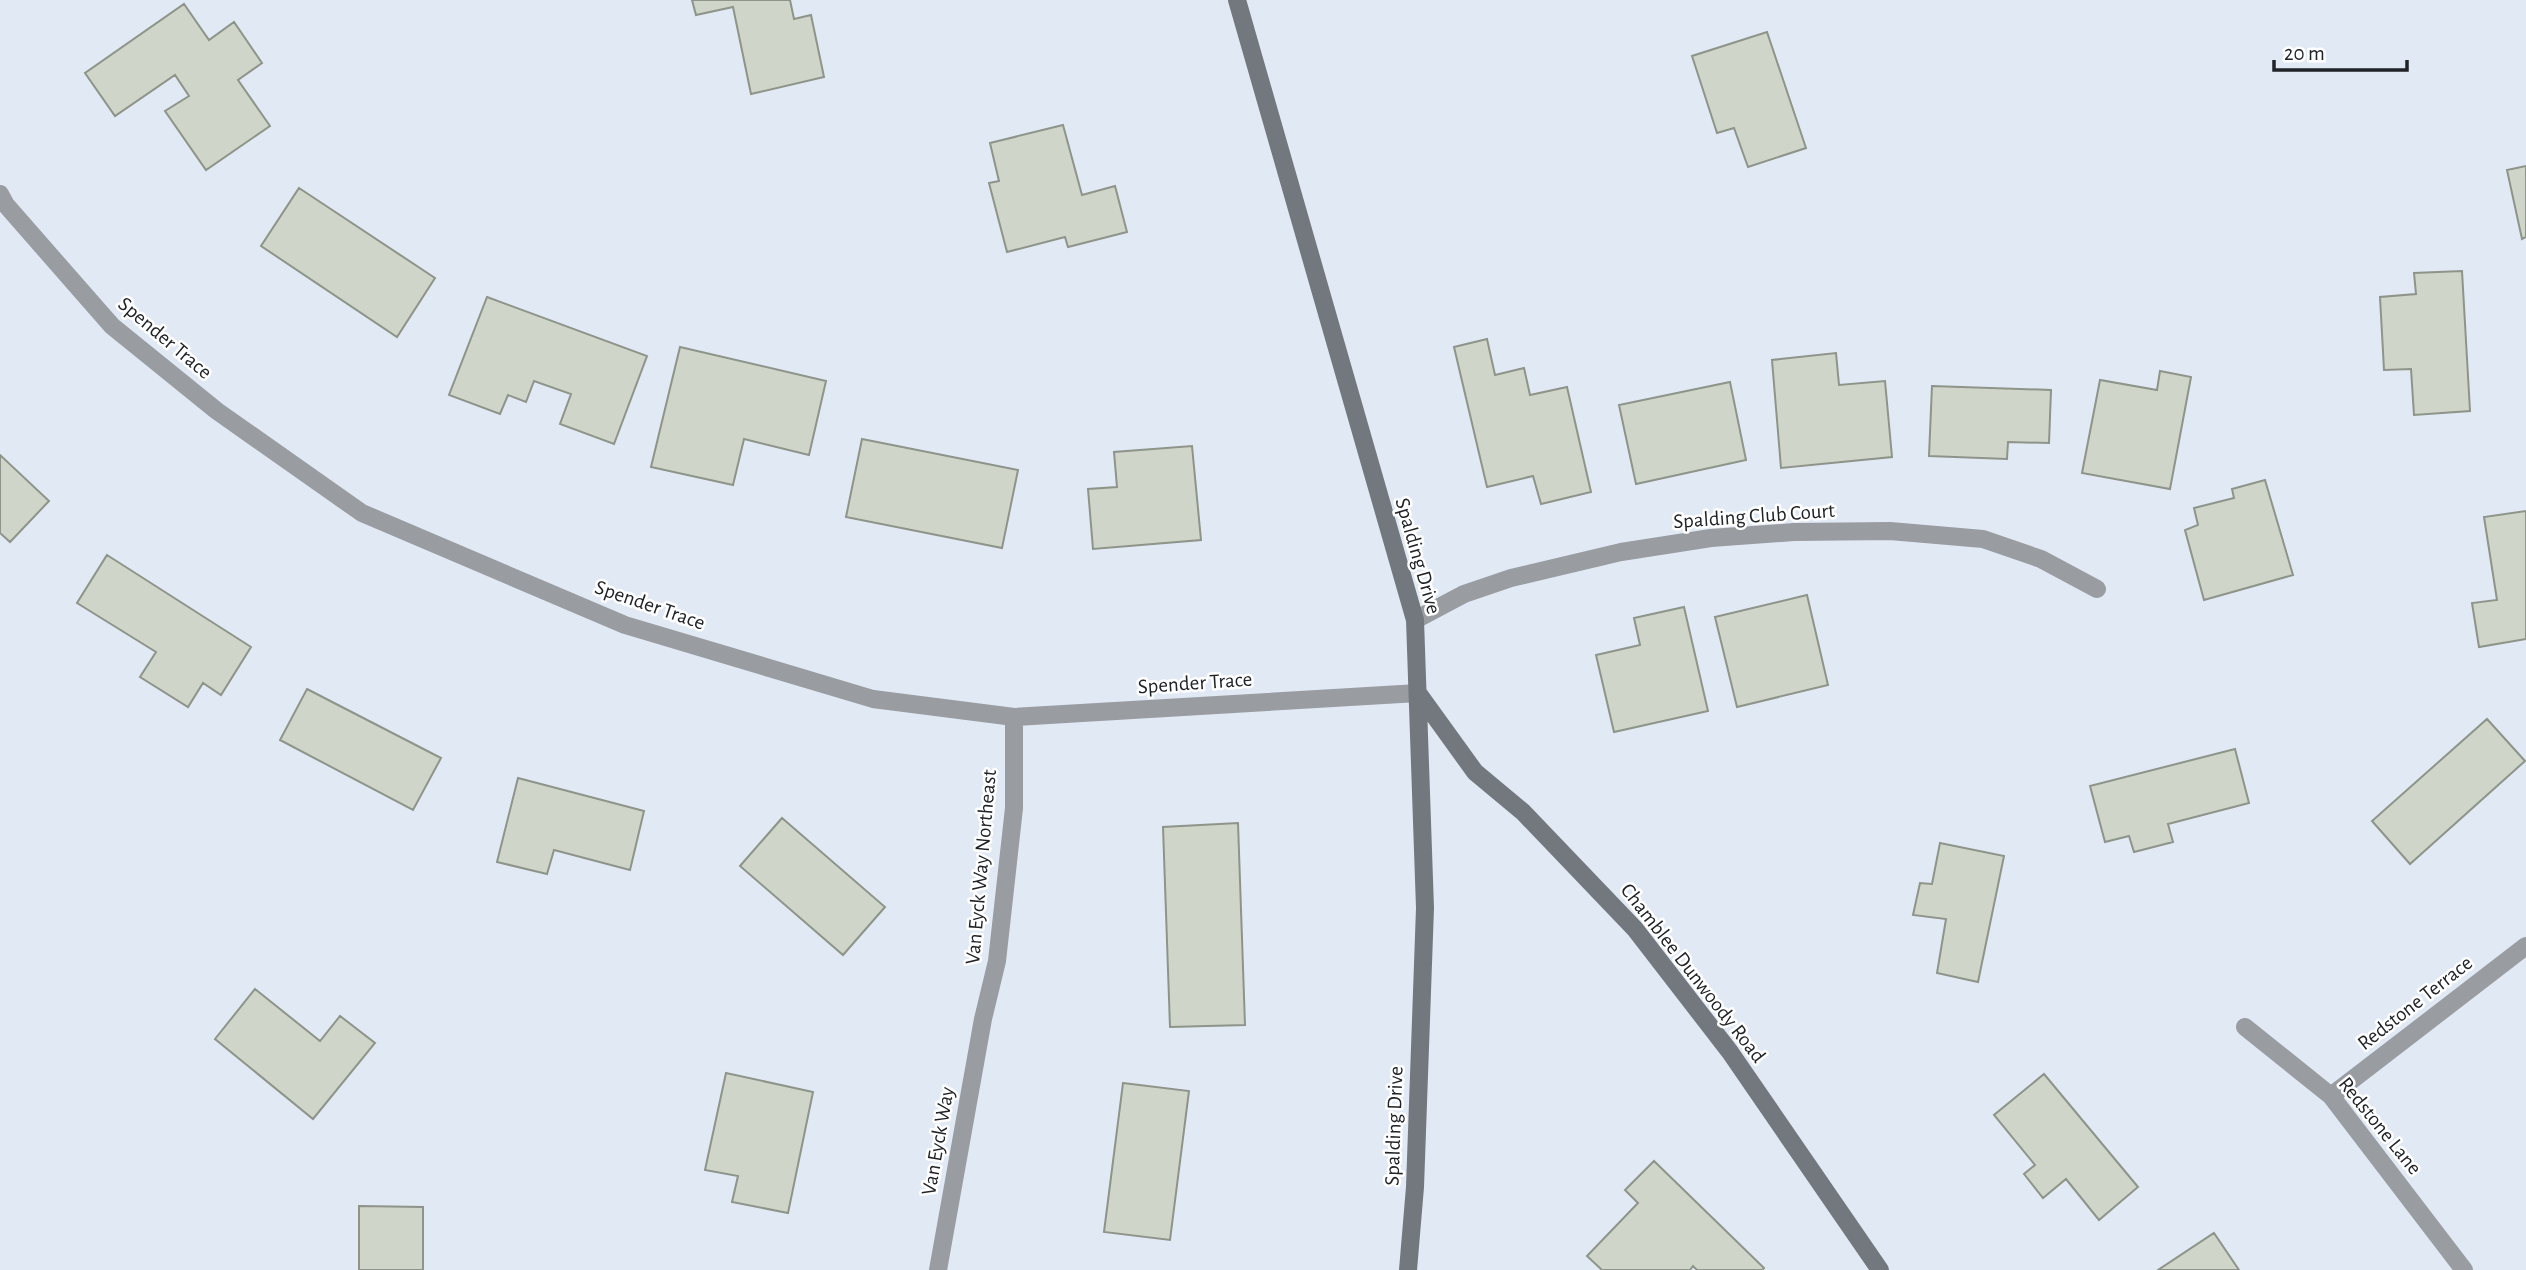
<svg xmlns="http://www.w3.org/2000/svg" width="2526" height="1270" viewBox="0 0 2526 1270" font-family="'Alegreya Sans',sans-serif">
  <rect width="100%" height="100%" fill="#e1e9f5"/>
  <!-- building -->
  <path fill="#cfd6c9" stroke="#8e9489" stroke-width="2" d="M692,0H790L794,19L811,15L824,77L751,94L733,7L696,15Z
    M184,4L209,40L234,22L262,63L238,80L270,126L206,170L165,111L189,96L175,75L115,116L85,73Z
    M1767,32L1806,148L1748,167L1734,128L1717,133L1692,56Z
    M1063,125L1082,195L1115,186L1127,232L1068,247L1065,237L1007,252L989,183L999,181L990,143Z
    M2526,166V237L2522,239L2507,170Z
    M299,188L435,278L397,337L261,246Z
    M2462,271L2470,411L2414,415L2411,369L2384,370L2380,297L2416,294L2414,273Z
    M487,297L647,356L614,444L560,424L571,394L534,381L526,402L508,395L500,414L449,395Z
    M1487,339L1495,375L1524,368L1530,395L1567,387L1591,492L1541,504L1533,476L1487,487L1454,347Z
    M680,347L826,381L809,455L744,439L733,485L651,467Z
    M1836,353L1839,385L1885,381L1892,457L1781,468L1772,360Z
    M2160,371L2191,377L2170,489L2082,473L2100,380L2157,390Z
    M1730,382L1746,460L1636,484L1619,405Z
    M1932,386L2051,390L2049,443L2008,442L2007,459L1929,456Z
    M862,439L1018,470L1002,548L846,517Z
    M1192,446L1201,540L1093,549L1088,489L1117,487L1114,452Z
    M0,455L49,501L10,542L0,533Z
    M2265,480L2293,575L2204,600L2185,530L2198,525L2194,508L2234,498L2232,489Z
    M2526,511V639L2479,647L2472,603L2497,600L2484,517Z
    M107,555L251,647L221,695L203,683L188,707L140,677L156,652L77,603Z
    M1807,595L1828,685L1737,707L1715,617Z
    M1684,607L1708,711L1614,732L1596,655L1640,645L1634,618Z
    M307,689L441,758L413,810L280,740Z
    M2487,719L2525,761L2410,864L2372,821Z
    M2235,749L2249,803L2168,824L2173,842L2134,852L2129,836L2105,842L2090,786Z
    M518,778L644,811L630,870L554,850L547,874L497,862Z
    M782,818L885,907L843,955L740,866Z
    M1238,823L1245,1025L1170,1027L1163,827Z
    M1940,843L2004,856L1978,982L1937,973L1946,919L1913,915L1920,883L1932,884Z
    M255,989L320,1041L340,1016L375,1043L313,1119L215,1039Z
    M726,1073L813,1092L788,1213L732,1202L738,1176L705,1170Z
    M2044,1074L2138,1187L2099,1220L2066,1179L2043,1198L2024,1174L2035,1165L1994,1115Z
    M1123,1083L1189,1091L1170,1240L1104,1232Z
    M1654,1161L1764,1268L1762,1270H1697L1693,1266L1690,1270H1602L1587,1256L1638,1203L1625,1190Z
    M359,1206L423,1207V1270H359Z
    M2214,1233L2239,1270H2158Z"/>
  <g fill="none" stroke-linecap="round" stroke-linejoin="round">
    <!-- street -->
    <path stroke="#999ca1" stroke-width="18" d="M0,194L6,205L112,326L217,411L362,513L625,625L873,699L1014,717L1418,693
      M1415,620L1464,594L1511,578L1621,552L1711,538L1794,532L1890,531L1983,539L2041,559L2097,589
      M2245,1027L2331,1096L2464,1270
      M2331,1096L2526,946
      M938,1270L983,1019L997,961L1014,808V717"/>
    <!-- secondary -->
    <path stroke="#73787f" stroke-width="18" d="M1237,0L1415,620L1425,908L1415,1187L1408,1270
      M1418,693L1475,772L1523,812L1635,929L1730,1052L1880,1270"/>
  </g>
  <g text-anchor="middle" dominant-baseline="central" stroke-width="5" stroke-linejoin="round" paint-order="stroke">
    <!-- street labels -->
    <g font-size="21" fill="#202327" stroke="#fff">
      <text transform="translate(165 338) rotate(40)">Spender Trace</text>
      <text transform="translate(1754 516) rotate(-4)">Spalding Club Court</text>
      <text transform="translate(1418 556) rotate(74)">Spalding Drive</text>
      <text transform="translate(650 605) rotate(19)">Spender Trace</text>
      <text transform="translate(1195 683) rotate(-4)">Spender Trace</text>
      <text transform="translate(981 867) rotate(-85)">Van Eyck Way Northeast</text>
      <text transform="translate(1693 973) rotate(52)">Chamblee Dunwoody Road</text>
      <text transform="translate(2415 1003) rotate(-38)">Redstone Terrace</text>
      <text transform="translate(1394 1126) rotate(-88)">Spalding Drive</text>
      <text transform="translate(2380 1126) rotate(51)">Redstone Lane</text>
      <text transform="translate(938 1141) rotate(-80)">Van Eyck Way</text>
    </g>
  </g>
  <!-- scale -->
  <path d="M2274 60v10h133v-10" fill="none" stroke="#202327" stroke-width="3.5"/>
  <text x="2284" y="60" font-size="21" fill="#202327" stroke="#ffffff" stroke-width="5" paint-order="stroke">20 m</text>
</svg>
